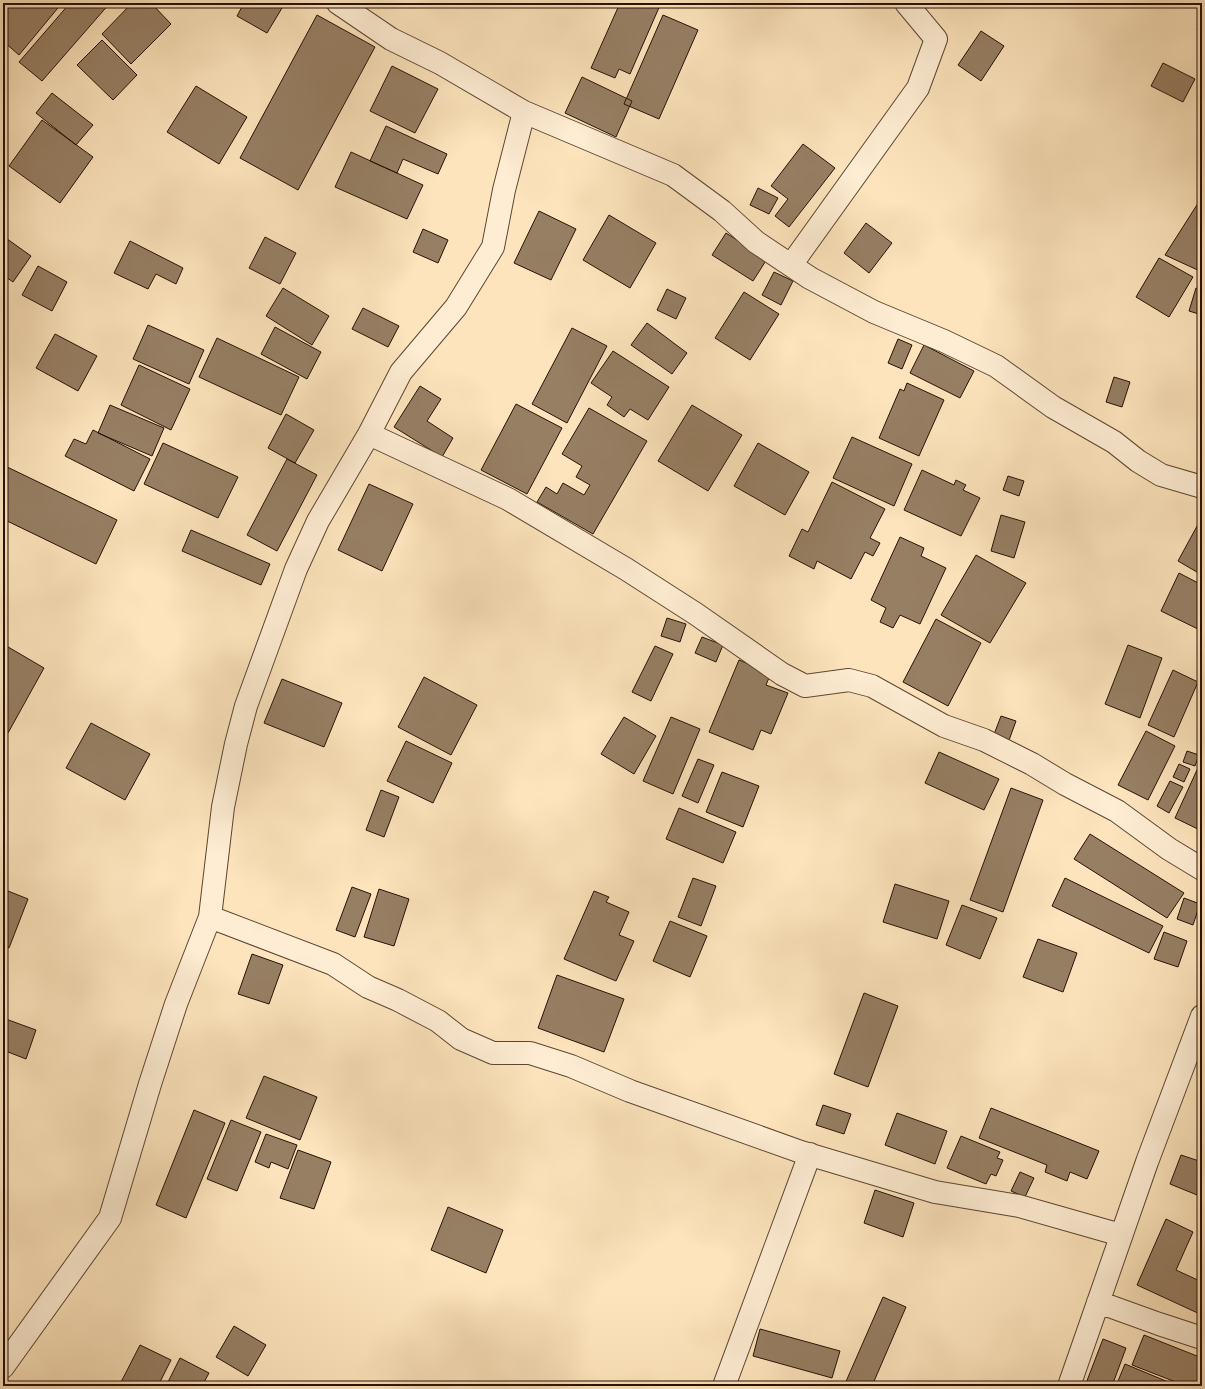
<svg xmlns="http://www.w3.org/2000/svg" width="1205" height="1389" viewBox="0 0 1205 1389" font-family="Cardo,serif">
  <rect width="100%" height="100%" fill="#fde4bc"/>
  <filter id="stains"><feTurbulence type="fractalNoise" baseFrequency=".005" numOctaves="4"/><feColorMatrix values="0 0 0 0 .2 0 0 0 0 .09 0 0 0 0 .02 0 0 0 .5 -.17"/></filter>
  <radialGradient id="worn" r=".72"><stop offset=".6" stop-color="#630" stop-opacity="0"/><stop offset="1" stop-color="#630" stop-opacity=".3"/></radialGradient>
  <!-- building -->
  <path fill="#977f64" stroke="#281104" d="M3,3H62L19,55L3,41Z
    M70,3H110L42,81L19,62Z
    M132,3H151L171,24L131,64L102,34Z
    M244,3H273L282,8L267,33L237,16Z
    M620,3H661L630,74L619,69L615,78L591,68Z
    M317,15L375,47L298,190L240,158Z
    M663,15L698,30L659,119L624,104Z
    M1202,16V32L1197,30Z
    M981,31L1004,46L981,81L958,65Z
    M102,40L137,75L113,100L77,65Z
    M1163,63L1195,79L1183,102L1151,86Z
    M392,66L438,89L415,133L370,111Z
    M582,77L632,101L616,137L565,113Z
    M196,86L247,117L219,164L167,132Z
    M52,93L93,125L76,145L36,113Z
    M42,120L93,157L60,203L9,166Z
    M386,126L447,154L438,174L403,159L397,173L370,161Z
    M803,144L835,168L789,227L775,216L788,199L771,186Z
    M351,152L423,185L407,219L335,187Z
    M758,188L778,198L769,214L750,205Z
    M1202,197V272L1165,255Z
    M539,211L576,229L551,280L514,263Z
    M609,215L656,243L630,288L583,260Z
    M866,223L892,243L869,273L844,253Z
    M423,229L448,240L438,263L413,252Z
    M726,233L767,259L753,281L712,255Z
    M3,236L31,256L13,282L3,275Z
    M265,237L296,253L280,284L249,268Z
    M130,241L183,268L176,284L156,274L148,289L114,273Z
    M1159,258L1193,277L1169,317L1136,297Z
    M38,266L67,282L52,311L22,295Z
    M774,272L793,281L781,305L762,295Z
    M283,288L329,316L312,345L266,316Z
    M1196,288L1202,290V315L1189,311Z
    M667,289L686,298L676,319L657,310Z
    M744,292L779,314L750,360L715,338Z
    M363,308L399,326L388,347L352,329Z
    M647,323L687,353L672,374L631,345Z
    M148,325L204,350L189,384L133,359Z
    M275,327L321,352L307,379L261,354Z
    M572,328L607,346L567,423L532,404Z
    M55,334L97,356L78,391L36,368Z
    M217,338L299,377L281,415L199,377Z
    M898,339L912,345L902,369L888,363Z
    M924,345L974,371L960,398L910,373Z
    M613,351L669,387L648,420L630,409L624,417L607,405L612,397L591,383Z
    M139,365L190,389L171,430L121,405Z
    M1114,377L1130,382L1122,407L1106,402Z
    M907,383L944,400L919,456L879,438L900,389L904,391Z
    M420,386L441,399L427,421L453,438L442,457L394,427Z
    M516,404L562,428L527,494L481,470Z
    M110,405L164,428L152,456L98,433Z
    M692,405L742,435L708,491L658,461Z
    M589,408L647,441L593,534L537,502L546,487L557,494L563,483L584,495L590,485L576,477L582,466L562,454Z
    M286,414L314,430L295,463L268,448Z
    M93,430L150,459L134,491L65,456L74,439L86,444Z
    M852,437L912,464L894,506L833,478Z
    M163,443L238,477L218,518L144,484Z
    M758,443L809,472L785,515L734,486Z
    M287,459L317,475L277,551L247,535Z
    M3,465L117,520L96,564L3,519Z
    M922,470L954,485L956,480L966,485L963,490L980,498L961,536L904,510Z
    M1008,476L1024,481L1019,496L1003,490Z
    M832,482L885,509L870,538L880,543L873,556L865,552L851,579L817,561L814,569L789,556L802,529L808,532Z
    M369,484L413,504L382,571L338,550Z
    M1001,515L1025,522L1014,558L991,551Z
    M1202,517V575L1178,561Z
    M191,530L270,564L261,585L182,551Z
    M900,537L924,548L921,556L946,568L920,624L900,615L893,628L880,622L886,608L871,600Z
    M976,555L1026,583L990,643L941,615Z
    M1179,573L1202,585V631L1161,611Z
    M667,618L686,624L680,642L661,636Z
    M936,619L981,643L948,706L903,682Z
    M702,637L723,645L716,662L695,653Z
    M3,644L44,668L8,733L3,730Z
    M1128,645L1162,658L1140,718L1105,704Z
    M655,646L673,654L651,701L632,692Z
    M739,660L771,673L766,685L788,693L771,734L761,730L753,750L709,732Z
    M1173,670L1198,682L1174,737L1148,725Z
    M424,677L477,705L451,755L398,727Z
    M282,679L342,703L324,747L264,723Z
    M1001,716L1016,721L1008,743L993,737Z
    M624,717L656,736L634,774L601,754Z
    M671,717L700,729L673,794L643,781Z
    M91,723L150,754L125,800L66,768Z
    M1146,731L1175,746L1148,800L1118,785Z
    M406,741L452,763L433,803L387,781Z
    M1187,751L1199,755L1195,766L1183,762Z
    M939,752L999,779L984,810L925,783Z
    M698,759L714,765L698,803L682,796Z
    M1202,759V831L1175,818Z
    M1179,764L1190,769L1184,782L1173,777Z
    M722,772L759,786L743,827L706,812Z
    M1170,781L1183,787L1169,813L1157,806Z
    M1011,788L1043,800L1003,912L970,900Z
    M381,790L399,797L384,837L366,830Z
    M679,808L736,832L723,863L666,839Z
    M1090,834L1184,893L1167,918L1074,859Z
    M693,878L716,886L701,926L678,917Z
    M1065,878L1163,926L1149,953L1052,906Z
    M895,884L949,901L937,939L883,922Z
    M352,887L371,894L355,937L336,930Z
    M3,889L28,899L9,948L3,945Z
    M379,889L409,899L394,946L364,937Z
    M594,891L609,897L606,902L629,912L619,935L634,941L616,981L564,959Z
    M1184,898L1200,904L1193,925L1177,919Z
    M962,905L997,918L980,959L946,945Z
    M670,921L707,936L690,977L653,961Z
    M1164,932L1187,941L1178,967L1154,959Z
    M1038,939L1077,953L1063,992L1023,977Z
    M252,954L283,965L269,1004L238,994Z
    M557,975L624,999L604,1052L538,1028Z
    M864,993L898,1006L868,1087L834,1074Z
    M3,1018L36,1030L26,1059L3,1050Z
    M264,1076L317,1097L300,1140L246,1118Z
    M823,1105L851,1114L844,1134L816,1125Z
    M991,1108L1099,1151L1087,1179L1070,1172L1067,1181L1045,1172L1047,1165L979,1138Z
    M194,1110L225,1123L186,1218L156,1205Z
    M897,1113L947,1131L935,1164L885,1145Z
    M231,1120L261,1132L237,1191L207,1179Z
    M266,1134L297,1145L288,1169L271,1162L269,1168L255,1162Z
    M961,1136L1000,1152L997,1158L1003,1160L996,1176L991,1174L986,1184L947,1168Z
    M298,1150L331,1162L314,1209L280,1198Z
    M1181,1155L1202,1162V1197L1170,1184Z
    M1020,1172L1034,1178L1025,1197L1011,1191Z
    M875,1190L914,1203L903,1237L864,1223Z
    M448,1207L503,1230L486,1273L431,1250Z
    M1166,1219L1193,1232L1176,1270L1202,1282V1315L1137,1285Z
    M883,1297L906,1307L872,1386H844Z
    M234,1326L266,1345L248,1376L216,1357Z
    M760,1329L840,1351L832,1378L753,1356Z
    M1144,1335L1202,1358V1386H1186L1132,1365Z
    M1103,1339L1126,1348L1112,1386H1085Z
    M140,1345L171,1360L158,1386H119Z
    M180,1358L209,1373L202,1386H166Z
    M1125,1364L1178,1386H1116Z"/>
  <g fill="none" stroke-linecap="round" stroke-linejoin="round">
    <defs>
      <path id="minor" d="M338,3L391,39L440,63L524,112L673,175L722,211L756,242L810,278L874,312L944,341L996,366L1053,407L1114,442L1138,461L1161,475L1202,487
        M791,265L918,88L936,39L906,3
        M369,434L508,499L626,569L696,614L782,674L805,686L849,680L872,686L944,726L984,740L1032,764L1065,784L1117,811L1169,849L1202,869
        M210,917L333,964L368,987L398,1000L438,1021L461,1039L493,1053H530L571,1066L630,1091L801,1152L935,1192L1019,1206L1121,1235
        M1098,1302L1159,1324L1202,1338
        M3,1367L110,1218L150,1084L176,1004L210,917L223,807L236,744L246,706L296,569L318,521L369,434L401,372L456,307L493,247L504,190L524,112
        M724,1386L810,1154
        M1069,1386L1147,1162L1202,1016"/>
    </defs>
    <!-- minor casing -->
    <use href="#minor" stroke="#5d4632" stroke-width="24"/>
    <!-- minor -->
    <use href="#minor" stroke="#feedd3" stroke-width="22"/>
  </g>
  <!-- margin -->
  <rect width="1205" height="1389" fill="none" stroke="#fde4bc" stroke-width="16"/>
  <rect x="4" y="4" width="1197" height="1381" fill="none" stroke="#281104" stroke-width="2"/>
  <rect x="8" y="8" width="1189" height="1373" fill="none" stroke="#281104"/>
  <rect width="100%" height="100%" filter="url(#stains)"/>
  <rect width="100%" height="100%" fill="url(#worn)"/>
</svg>
